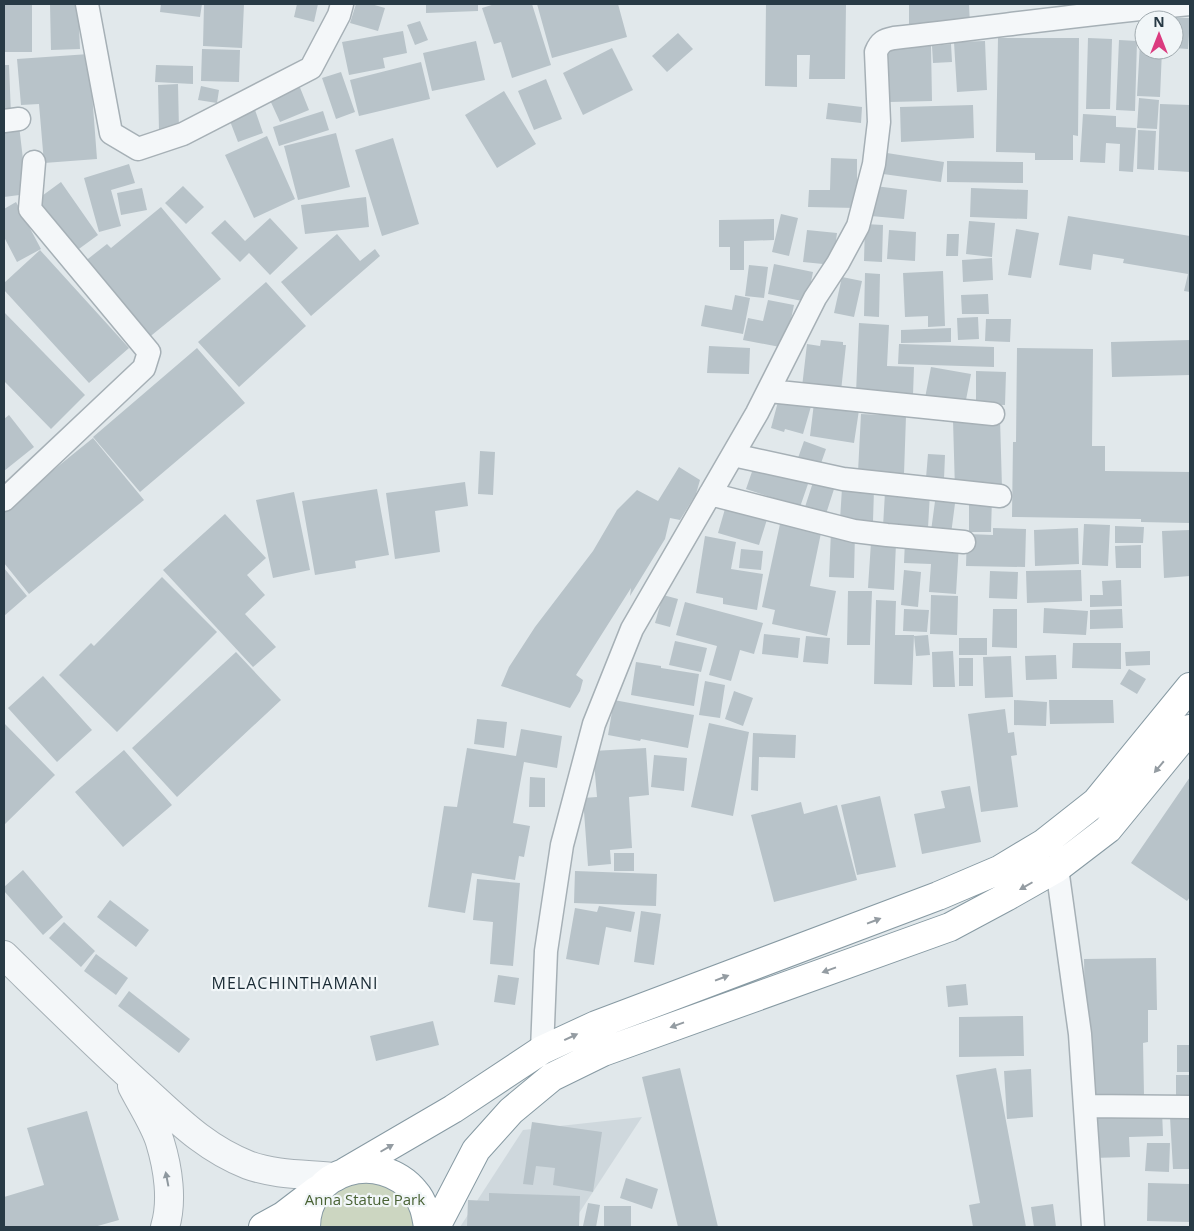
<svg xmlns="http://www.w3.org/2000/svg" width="1194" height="1231" viewBox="0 0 1194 1231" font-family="'Open Sans',sans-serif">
  <rect width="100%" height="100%" fill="#e1e8eb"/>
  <!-- built -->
  <path fill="#cfd8dd" d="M642,1117L570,1227H460L523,1130Z"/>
  <!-- green -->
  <path fill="#ccd6c1" d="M393,1177L424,1227H307L333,1180Z"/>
  <!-- building -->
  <path fill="#b8c3c9" d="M4,4H32V52H4Z
    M50,4H78L80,49L51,50Z
    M161,4H202L200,17L160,12Z
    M204,4H244L242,48L203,46Z
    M297,4H318L314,22L294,17Z
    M356,4H371L385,8L378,31L350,23Z
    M426,4H478V11L426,13Z
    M495,4H532L551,65L512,78L501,42L494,44L482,8Z
    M537,4H618L627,37L552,58Z
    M766,4H846L845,79H809L810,55H797V87L765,86Z
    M909,4H969L970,26L909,28Z
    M1174,18H1190L1188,49L1174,48Z
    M420,21L428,40L415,45L407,25Z
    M403,31L407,53L383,58L385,68L349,75L342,42Z
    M678,33L693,49L667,72L652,56Z
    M998,38H1079L1078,136L1073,135V160H1035V153L996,152Z
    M1088,38L1112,39L1110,109H1086Z
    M1119,40L1137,41L1135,111L1116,110Z
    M476,41L485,80L432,91L423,53Z
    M985,41L987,90L957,92L954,42Z
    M1140,43H1144V50H1162L1160,97L1137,96Z
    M951,44L952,62L933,63L932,46Z
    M931,46L932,101L889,102L888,47Z
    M612,48L633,90L583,115L563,73Z
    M202,49L240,50L239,82L201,81Z
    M89,54L97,159L44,163L39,104L21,105L17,59Z
    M421,62L430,99L359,116L350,80Z
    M4,65H9L11,115L4,116Z
    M156,65L193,66V84L155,82Z
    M341,72L355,112L336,119L322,78Z
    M546,79L562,119L534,130L518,91Z
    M178,84L179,130L159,131L158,85Z
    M299,85L309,110L280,122L269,98Z
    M201,86L219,90L217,103L198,100Z
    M504,91L536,144L497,168L465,115Z
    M1139,98L1159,100L1157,129L1137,128Z
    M828,103L862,107L861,123L826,119Z
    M1160,104L1190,105V172L1158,170Z
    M973,105L974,138L901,142L900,107Z
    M254,107L263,133L238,142L228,116Z
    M323,111L329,130L279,146L273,127Z
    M1083,114L1116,116V127L1136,128L1133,172L1119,171L1120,144L1106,143L1105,163L1080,162Z
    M19,125L27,194L4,197V126Z
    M1138,130L1156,131L1154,170L1137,169Z
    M336,133L350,187L298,200L284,146Z
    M267,136L295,199L254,218L225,155Z
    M393,138L419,224L382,236L355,150Z
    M887,153L944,162L941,182L883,174Z
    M831,158L857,159V208L808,207L809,190H830Z
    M947,161L1023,162V183L947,182Z
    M129,164L135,183L111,190L121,226L99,232L84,178Z
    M61,182L98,235L72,254L35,201Z
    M183,186L204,207L186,224L165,203Z
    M875,186L907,190L904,219L871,216Z
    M142,188L147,210L121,215L117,193Z
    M971,188L1028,190L1027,219L970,217Z
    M366,197L369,227L305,234L301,205Z
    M16,202L41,249L17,262L4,237V209Z
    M161,207L221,279L147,339L84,262L107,244L111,248Z
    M781,214L798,218L789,256L772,252Z
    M1068,216L1190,236V292L1184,291L1188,274L1123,263L1124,259L1093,254L1091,270L1059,265Z
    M270,218L298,248L270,275L249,253L240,262L211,233L225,220L245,241Z
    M774,219V240L744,241V270H730V247H719V220Z
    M969,221L995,223L992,257L966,254Z
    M865,224L883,225L882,262L864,261Z
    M1016,229L1039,233L1031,278L1008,275Z
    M807,230L837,233L833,265L803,262Z
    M889,230L916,232L915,261L887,259Z
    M337,234L360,261L375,249L380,256L311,316L281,282Z
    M947,234H959L958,256H946Z
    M40,250L129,348L89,383L4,290V283Z
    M992,258L993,280L963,282L962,260Z
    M774,264L813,272L807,302L768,294Z
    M749,265L768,267L764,298L745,296Z
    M943,271L945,326L928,327V316L905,317L903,273Z
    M865,273L880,274L879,317L864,316Z
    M842,277L862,281L854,317L834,313Z
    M266,282L306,326L239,387L198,342Z
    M988,294L989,314H962L961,295Z
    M735,295L750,298L743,334L701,326L705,305L732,310Z
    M768,300L794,305L785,348L743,340L748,318L763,321Z
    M4,312L85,395L51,429L4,381Z
    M978,317L979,339L958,340L957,318Z
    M986,319H1011L1010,342L985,341Z
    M859,323L889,325L887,366L914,367L913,395L856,393Z
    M951,328V342L901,343V330Z
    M821,340L843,342V345H846L841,391L802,387L807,344L820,346Z
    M1190,340V375L1112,377L1111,342Z
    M899,344L994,347V367L898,364Z
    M709,346L750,348L749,374L707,373Z
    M197,348L245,403L140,492L93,437Z
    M1017,348L1093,349L1092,446H1105V471L1190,472V523L1141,522V519L1012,517L1013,442H1016Z
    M931,367L971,374L965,405L925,398Z
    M976,371L1006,372L1005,405L976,404Z
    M780,394L812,403L803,434L785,429L784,432L771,428Z
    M814,403L859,410L854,443L810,436Z
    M861,414L906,416L904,474L858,472Z
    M9,415L34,447L4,471V419Z
    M1000,418L1002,488L955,490L953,420Z
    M93,438L144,500L29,594L4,563V510Z
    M804,441L826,449L820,466L798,458Z
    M480,451L495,452L493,495L478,494Z
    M928,454L945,455L944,479L926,478Z
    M755,463L809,481L800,507L746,489Z
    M679,467L700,480L696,494L680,520L670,518L665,539L630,596L631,588L576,675L583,680L580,691L570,708L501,686L509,667L535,627L593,551L617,510L637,490L658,501Z
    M814,479L835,486L826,514L805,507Z
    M465,482L468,506L435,511L440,552L395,559L386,493Z
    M842,488L874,489L873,521L840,520Z
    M377,489L389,555L355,561L356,568L315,575L302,501Z
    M294,492L310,570L273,578L256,500Z
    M885,492L930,493L928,528L883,527Z
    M936,494L956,496L951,534L931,531Z
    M969,497H992L991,532H969Z
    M727,502L769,513L759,545L718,533Z
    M225,514L266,558L247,575L265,595L245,614L276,647L253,667L163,570Z
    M780,524L821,533L810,586L836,591L827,636L772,624L775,610L762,607Z
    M1084,524L1110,525L1108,566L1082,565Z
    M1115,526L1144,527L1143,543H1115Z
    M993,528L1026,529L1025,567L966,566L967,534L993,535Z
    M1078,528L1079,564L1035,566L1034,530Z
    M1190,530V576L1164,578L1162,531Z
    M831,531L855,532L854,578L829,577Z
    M705,536L736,542L731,569L763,574L757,610L723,604V598L696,593Z
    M905,541L959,544L956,594L929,592L931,564L904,563Z
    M871,542L896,543L894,590L868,588Z
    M1141,545V568H1116L1115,546Z
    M741,549L763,551L761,570L739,568Z
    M4,568L27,596L4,616Z
    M904,570L921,572L918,607L901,605Z
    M1081,570L1082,601L1027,603L1026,571Z
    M990,571L1018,572L1017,599L989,598Z
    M162,577L217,632L117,732L59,675L91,643L94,646Z
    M1121,580L1122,606L1090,607V595H1103L1102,581Z
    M848,591H872L870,645H847Z
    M663,595L678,599L670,627L655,623Z
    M931,595L958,596L957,635L930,634Z
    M876,600L896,601L895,635H914L912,685L874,684Z
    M685,602L763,623L754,654L740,650L731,681L709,675L717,646L676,635Z
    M1044,608L1088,611L1086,635L1043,633Z
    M904,609L929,610L927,632L903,631Z
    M993,609H1017V648L992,647Z
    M1122,609L1123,628L1090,629V610Z
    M764,634L800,638L798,658L762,654Z
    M928,635L930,655L916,656L914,636Z
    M806,636L830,638L828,664L803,662Z
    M959,638H987V655H959Z
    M675,641L707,648L701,672L669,665Z
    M1073,643H1121V669L1072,668Z
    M953,651L955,687H933L932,652Z
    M1150,651V665L1126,666L1125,652Z
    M236,652L281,700L177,797L132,748Z
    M1056,655L1057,679L1026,680L1025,656Z
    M1011,656L1013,697L985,698L983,657Z
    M959,658H973V686H959Z
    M636,662L661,666V668L699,674L694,706L631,695Z
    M1129,669L1146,679L1137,694L1120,684Z
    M43,676L92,730L57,762L8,708Z
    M705,681L725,685L720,718L699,715Z
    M734,691L753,698L743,726L725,719Z
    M614,700L694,715L688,748L641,739L640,741L608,735Z
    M1014,700L1047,702L1046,726L1014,725Z
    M1049,700H1113L1114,723L1050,724Z
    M1005,709L1008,733L1014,732L1017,755L1011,756L1018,807L981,812L968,714Z
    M477,719L507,722L504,748L474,744Z
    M4,723L55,775L4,825Z
    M709,723L749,732L733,816L691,807Z
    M521,729L562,736L557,768L524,762L513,823L530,826L524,857L519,856L515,880L472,873L465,913L428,907L444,806L457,807L467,748L516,756Z
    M753,733L796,735L795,758L759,757L758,791L751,790Z
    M646,748L649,795L629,797L632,848L610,850L611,864L588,866L583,798L597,797L593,751Z
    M124,750L172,805L123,847L75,792Z
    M654,755L687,758L684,791L651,787Z
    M530,777L545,778V807H529Z
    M1190,777V897L1187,901L1131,863Z
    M970,786L981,842L922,854L914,814L945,808L941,791Z
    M880,796L896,867L857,875L841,805Z
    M801,802L804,814L837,805L857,880L774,902L751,815Z
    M614,853H634V871H614Z
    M23,870L63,917L43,935L4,891V887Z
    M575,871L657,874L656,906L574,903Z
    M477,879L520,883L513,966L490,964L493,922L473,920Z
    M110,900L149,930L136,947L97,917Z
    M599,906L635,912L631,932L606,927L599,965L566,959L575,908L597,912Z
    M641,911L661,914L654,965L634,962Z
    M64,922L95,951L81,967L49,938Z
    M96,954L128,978L116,995L84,971Z
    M1156,958L1157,1010H1148V1042L1143,1043L1144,1095L1089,1096L1086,1068L1084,959Z
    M498,975L519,978L515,1005L494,1002Z
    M966,984L968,1005L948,1007L946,986Z
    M129,991L190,1039L179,1053L118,1006Z
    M1023,1016L1024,1056L959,1057V1017Z
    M433,1021L439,1045L376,1061L370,1036Z
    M1177,1045H1190V1072H1177Z
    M680,1068L718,1227H678L642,1077Z
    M996,1068L1026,1227H973L969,1205L980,1203L956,1075Z
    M1031,1069L1033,1117L1007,1119L1004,1071Z
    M1176,1075H1190V1098L1176,1097Z
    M87,1111L119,1220L94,1227H4V1197L44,1185L27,1128Z
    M1162,1111L1163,1136L1129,1137L1130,1157L1092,1158L1091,1112Z
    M1190,1116V1169H1173L1170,1117Z
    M532,1122L602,1132L593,1192L553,1185L555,1168L536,1166L533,1185L523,1184Z
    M1147,1143H1170L1169,1172L1145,1171Z
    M626,1178L658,1189L652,1209L620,1198Z
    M1148,1183L1190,1184V1222L1147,1221Z
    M489,1193L580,1196L579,1227H467L468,1200L489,1201Z
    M588,1203L600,1205L596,1227L583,1226Z
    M1053,1204L1056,1227H1034L1031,1207Z
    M604,1206H631V1227H604Z"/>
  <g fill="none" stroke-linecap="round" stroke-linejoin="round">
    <defs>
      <path id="minor" d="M87,4L111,133L138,149L183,134L311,68L339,15L342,4
        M4,121L19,119
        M769,391L993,414
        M733,455L843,479L1000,496
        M710,494L854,531L887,535L964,542
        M4,500L144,368L149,352L30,209L34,162
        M1057,868L1080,1034L1093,1227
        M542,1050L546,951L562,845L594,724L632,629L757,413L815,298L838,263L858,226L874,164L879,122L876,52C880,42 884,40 894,38C993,27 1091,13 1190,4
        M1085,1106L1190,1107"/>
      <path id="tertiary" d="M4,955C50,1000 96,1046 144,1089C178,1120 205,1148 248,1165C275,1175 307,1174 335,1177
        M132,1086C140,1102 155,1125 160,1142C168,1168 173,1201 165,1227"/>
      <path id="trunk" d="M345,1172L453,1109L542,1050L596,1025L938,896L999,870L1044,843L1096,802L1190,687
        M263,1227L283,1216L317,1190
        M306,1227C306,1169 380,1149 415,1192C424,1202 426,1215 428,1227
        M436,1227L476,1150L511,1111L552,1077L603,1052L950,927L1006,897L1057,868L1108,829L1190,729"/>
    </defs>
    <!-- minor casing -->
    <use href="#minor" stroke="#a6b0b6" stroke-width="25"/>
    <!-- tertiary casing -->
    <use href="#tertiary" stroke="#a6b0b6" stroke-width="30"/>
    <!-- trunk casing -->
    <use href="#trunk" stroke="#879aa3" stroke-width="30"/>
    <!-- minor -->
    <use href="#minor" stroke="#f4f7f9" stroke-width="22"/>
    <!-- tertiary -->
    <use href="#tertiary" stroke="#f4f7f9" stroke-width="28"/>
    <!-- trunk -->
    <use href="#trunk" stroke="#fff" stroke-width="28"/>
  </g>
  <!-- one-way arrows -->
  <defs><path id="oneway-solid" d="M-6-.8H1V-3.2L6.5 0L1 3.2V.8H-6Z" transform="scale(1.25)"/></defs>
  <g fill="#949ca2">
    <use href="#oneway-solid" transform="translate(1159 767) rotate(130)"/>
    <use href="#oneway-solid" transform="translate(1026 886) rotate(150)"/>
    <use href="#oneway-solid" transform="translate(874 921) rotate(-21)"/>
    <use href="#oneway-solid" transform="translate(829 970) rotate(160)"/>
    <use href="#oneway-solid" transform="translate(722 978) rotate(-21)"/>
    <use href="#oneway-solid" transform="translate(677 1025) rotate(160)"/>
    <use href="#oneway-solid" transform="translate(571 1037) rotate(-25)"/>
    <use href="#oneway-solid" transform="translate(387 1148) rotate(-30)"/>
  </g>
  <use fill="#8e989f" href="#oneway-solid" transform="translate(167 1179) rotate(-101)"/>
  <g text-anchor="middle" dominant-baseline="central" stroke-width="4.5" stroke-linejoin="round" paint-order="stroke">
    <!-- park labels -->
    <g font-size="15" fill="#496234" stroke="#f1f6f8">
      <text x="365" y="1199">Anna Statue Park</text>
    </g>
    <!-- neighbourhood labels -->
    <g font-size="16" letter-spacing="1" fill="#1a2b35" stroke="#f1f6f8">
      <text x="295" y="983">MELACHINTHAMANI</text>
    </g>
  </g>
  <!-- border -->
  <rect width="1194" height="1231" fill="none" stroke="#283a45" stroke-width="10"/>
  <!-- north arrow -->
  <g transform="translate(1159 35)"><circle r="24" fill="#f1f6f8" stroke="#a1abb0"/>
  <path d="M0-4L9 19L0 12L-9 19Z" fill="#db3b7f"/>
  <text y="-8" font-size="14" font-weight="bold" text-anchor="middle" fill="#283a45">N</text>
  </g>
</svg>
